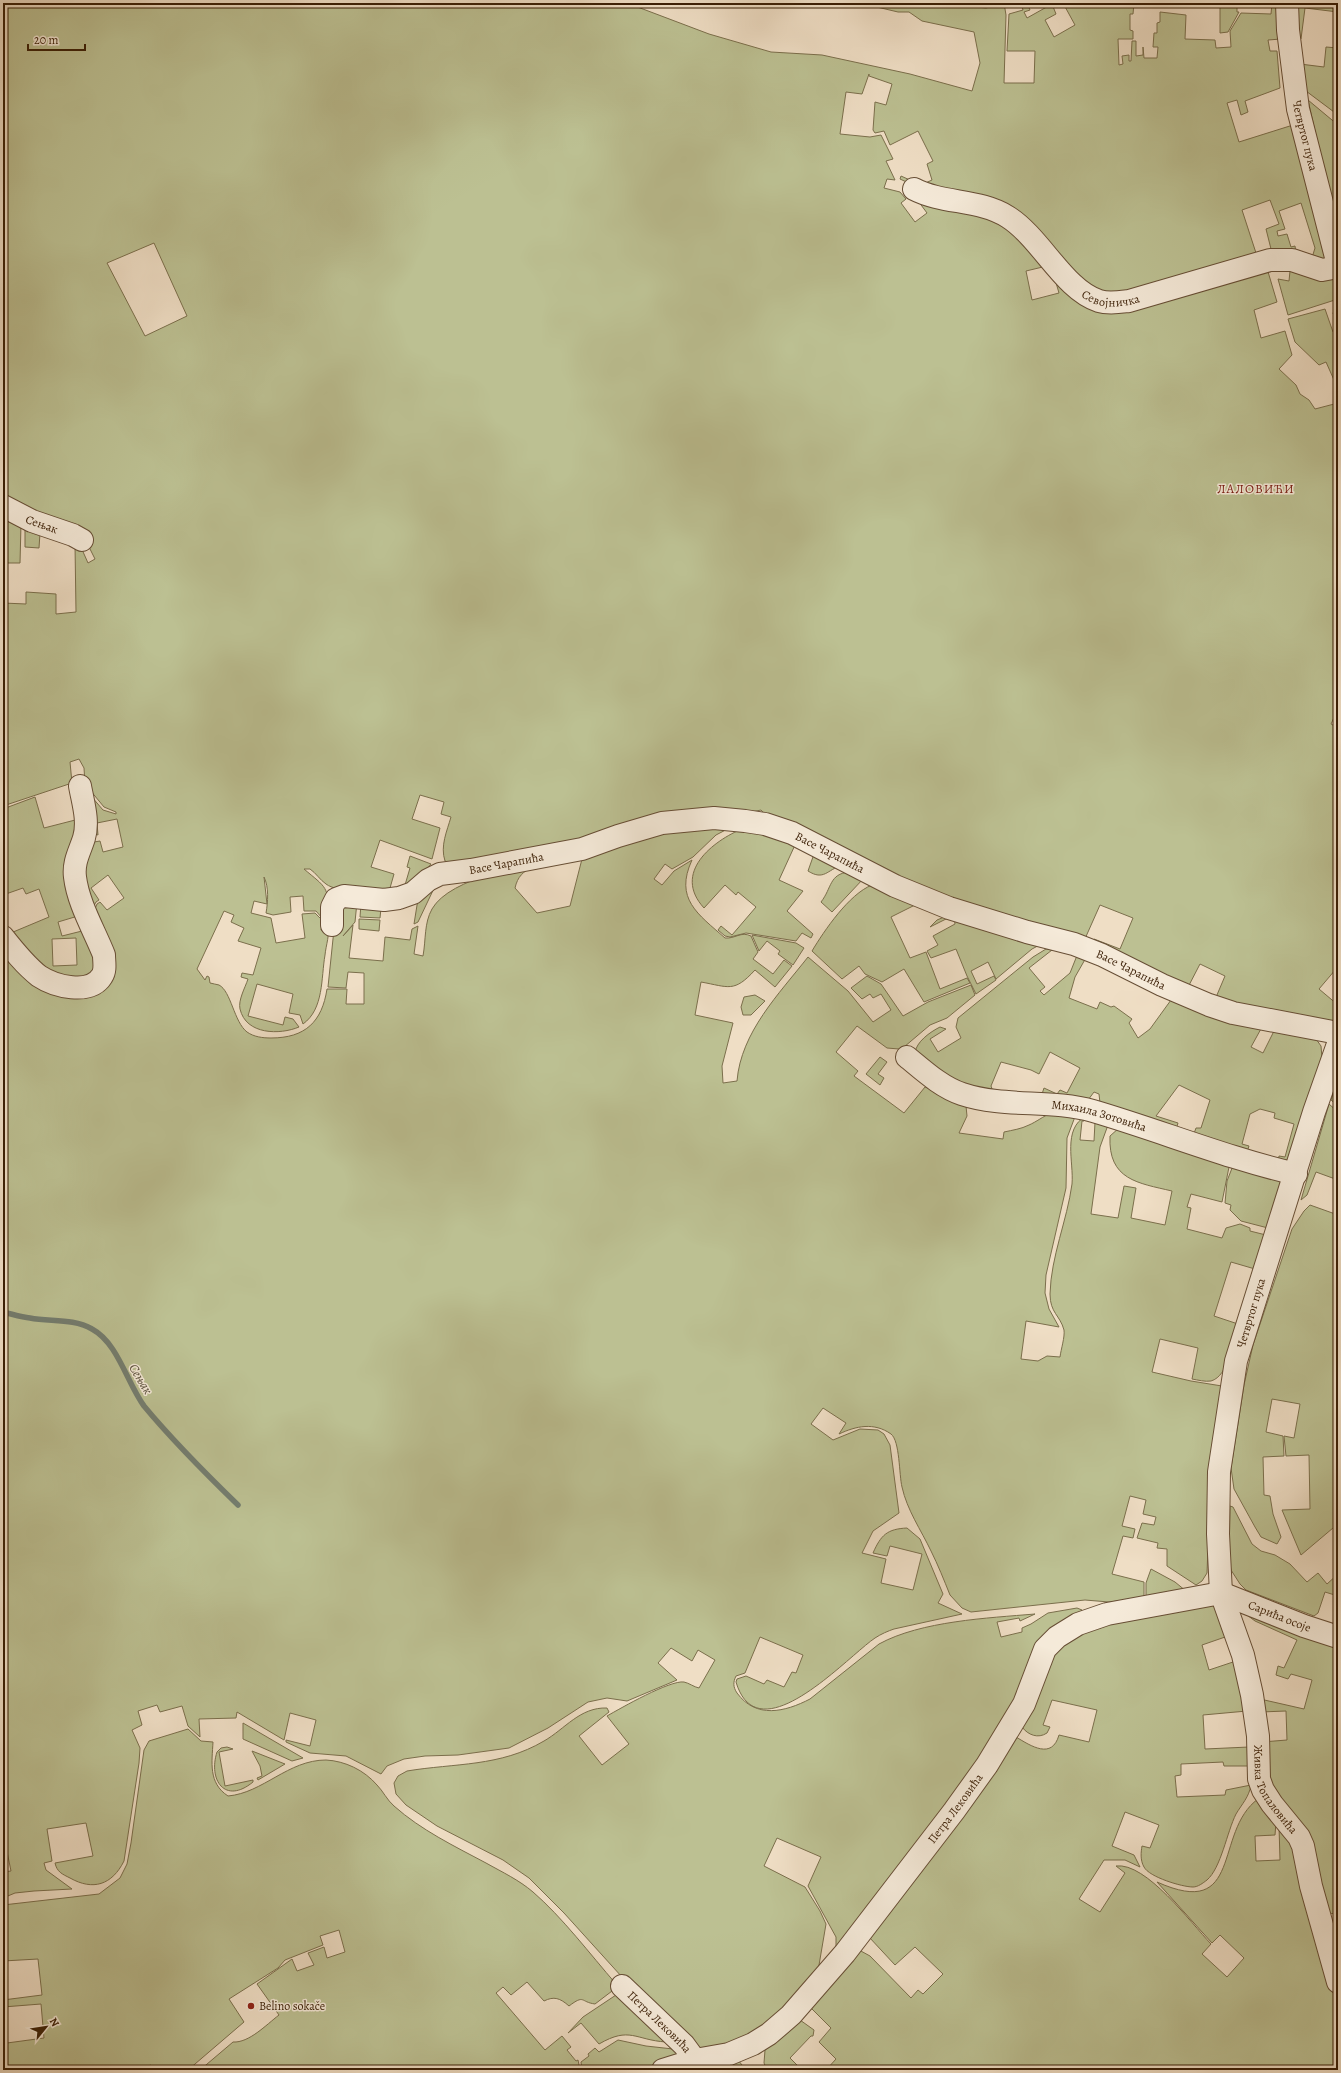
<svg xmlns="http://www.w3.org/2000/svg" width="1341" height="2073" viewBox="0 0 1341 2073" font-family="Alegreya,serif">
  <rect width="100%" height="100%" fill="#efdec5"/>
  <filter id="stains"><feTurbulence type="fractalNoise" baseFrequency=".005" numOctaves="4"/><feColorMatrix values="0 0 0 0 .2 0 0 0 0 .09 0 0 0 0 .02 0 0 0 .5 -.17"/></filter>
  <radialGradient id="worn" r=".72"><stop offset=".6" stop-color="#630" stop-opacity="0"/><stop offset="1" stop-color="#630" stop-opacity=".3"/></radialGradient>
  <!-- green -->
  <path fill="#bcc092" stroke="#7b6f4c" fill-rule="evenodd" d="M3,3H627L709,34L771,52L822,55L910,74L972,91L980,63L974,32L922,21L909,12H898L860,3H979L978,7L986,8L1004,3L1006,15L1004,83H1034L1035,51H1007L1009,14L1023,10L1021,3H1027L1030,10L1024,12L1027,18L1052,4L1056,14L1045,20L1054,37L1075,25L1063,3H1134L1133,14H1130V30L1133,31V39H1118L1119,65L1123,64L1122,56L1129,55V61H1131L1132,41H1136V56L1143,55V47L1144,58H1157L1158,47H1153L1154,33H1157V23L1160,22V12L1186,15L1185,39L1215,40L1216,48L1231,47L1230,31L1241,13L1271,14L1272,3H1280L1281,39L1268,40L1270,51H1277L1280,88L1245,101L1248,112L1241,115L1237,100L1227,103L1239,142L1293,125L1329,264L1326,266L1295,258L1297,256L1311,261L1315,248L1301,203L1279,211L1285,229L1277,231L1278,236L1287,234L1291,247L1295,246L1296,253L1294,257C1283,255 1267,260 1258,254L1261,253L1262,256L1272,253L1266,229L1279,224L1270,200L1242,210L1256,253L1252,262L1137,295L1116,298L1100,296L1086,291L1076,283L1032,233L1007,212L989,204L926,191L900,179L901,176L921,185L932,180L927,164L933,161L918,131L890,145L884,131L875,133L873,130L875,102L886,105L892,84L869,76V74L862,94L846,92L840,134L870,137L881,135L893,159L886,161L895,180L887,179L884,188L900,192L906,199L901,203L915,222L927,213L913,194C944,202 983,203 1011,222C1027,233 1039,249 1051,265L1026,271L1032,300L1059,293L1052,269L1055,268L1076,291L1084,298L1102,305H1125L1249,269L1266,265L1277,302L1254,310L1261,338L1285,331L1292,355L1279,369L1296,385L1300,394L1309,400L1315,409L1338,403V709L1331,724L1338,728V921L1336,925L1338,926V954L1334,960L1338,963V970L1336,969L1319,989L1338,1005V1023L1325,1026L1217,1004L1214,1002L1225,976L1200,964L1186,991L1136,964L1092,945L1094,939L1120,949L1133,918L1100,905L1084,941L955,907L903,885L796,829L771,821L761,810L747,813L716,811L664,815L619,828L583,842L524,854L484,863L452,864L445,861C440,846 447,831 451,817L441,814L444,802L420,795L412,819L440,828L432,859L380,840L371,867L394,874L390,888L405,893C391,897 337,893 326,884C320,880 316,873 310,869H304C325,887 331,887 326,917L322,918L316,911H304L303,896L290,897L291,912L273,915L266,913C268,902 269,887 264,877L267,904L254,901L251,913L271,918L276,943L305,938L302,914L315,913L323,921L321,930L326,932L328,925C330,934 326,945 325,955C321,978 324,1009 303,1024L300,1015L289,1013L293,994L257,984L248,1016L283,1025L285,1017L293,1019L299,1027C280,1035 246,1035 240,1009C238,1000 245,988 248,979L241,977L242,973L253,975L261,948L238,941L244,928L231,922L234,915L224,911L197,969L205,980L207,976L209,977L210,983C213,984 216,984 219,985C231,991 234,1022 247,1032C254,1037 263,1038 271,1038C305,1038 322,1022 327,989H347L346,1004H364V973L348,972L346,988L328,987L336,910L341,900L348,899L357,902L355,922L343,936L353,925L349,958L383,961L385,937L410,940L412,929L418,926L414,954L423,956C426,940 424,923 432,909C450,877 530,864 563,857L560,861C540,866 520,865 515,888L537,913L570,906L583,855L661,829L692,824H737L716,835L693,857L672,869L665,864L654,879L662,885L674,871L692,860C674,899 698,914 725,938C735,939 741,931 751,936L758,952L753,959L773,974L784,960L792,966L775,987L755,970C734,993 729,987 701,982L695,1015L733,1023L722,1066L723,1083L737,1081C741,1032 779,994 808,957L848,991L873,1022L891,1010L881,994L873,998L870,994L862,999L851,988L867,976L881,984L903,1016L928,1002L971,985L975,995L947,1018L930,1025L904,1047L899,1049L887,1048L857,1026L836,1052L858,1071L854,1076L904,1113L925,1087L957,1099L991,1105L990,1108L966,1106L967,1116L959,1133L1003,1139L1004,1132C1013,1130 1021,1129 1029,1125C1043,1119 1059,1102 1076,1114L1067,1138L1066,1188L1046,1275L1045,1293L1049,1309L1059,1327L1026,1321L1021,1359L1038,1361L1047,1356L1060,1357C1061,1349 1065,1337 1064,1330C1060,1315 1050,1313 1050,1294C1051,1256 1067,1221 1072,1184C1074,1162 1062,1129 1086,1116L1084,1121H1082L1080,1140L1094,1141L1095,1122H1091L1092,1117L1107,1122L1108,1125L1100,1147L1091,1214L1118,1218L1124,1186L1136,1188L1131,1218L1165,1225L1172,1191C1138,1183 1108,1180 1110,1136L1119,1128L1130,1129L1230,1162L1222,1202L1191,1194L1187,1207L1191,1208L1187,1229L1222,1238L1226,1228L1240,1224L1250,1228V1231L1266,1235L1255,1269L1231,1262L1214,1316L1238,1324C1233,1340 1229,1376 1211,1381C1205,1382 1198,1380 1192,1379L1198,1348L1160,1339L1152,1372L1191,1381L1222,1386L1210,1492L1207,1573L1202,1581L1196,1585L1167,1566V1549L1157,1548L1158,1543L1137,1538L1142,1523L1154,1525L1156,1517L1143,1514L1146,1500L1130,1496L1122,1526L1135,1529L1133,1538L1123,1536L1112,1574L1144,1582V1598L1109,1602L1085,1600L971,1612L962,1608L950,1595C944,1580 938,1565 931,1551C921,1530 907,1510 902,1487C899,1475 900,1441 891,1434C874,1422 856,1426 839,1434L846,1423L823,1408L811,1424L833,1440L860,1429L878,1430L884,1434L890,1445L899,1513L873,1531L862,1553L886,1559L881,1583L913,1590L922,1554L890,1546L887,1556L873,1553C881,1535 887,1529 907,1528L920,1539L943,1594L938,1603L962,1614L894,1629C888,1631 881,1634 875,1638C847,1657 758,1756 736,1682L737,1679L746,1676L764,1684L767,1680L784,1687L792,1672L796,1673L803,1655L760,1637L745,1673L736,1676C733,1682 733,1687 737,1693C756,1719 785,1712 810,1699L879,1644C921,1621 988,1618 1035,1614L1020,1621L1019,1618L997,1622L1001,1637L1022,1632V1628L1031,1624L1048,1613L1077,1608L1082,1610L1080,1613C1026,1632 1032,1671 1009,1712C995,1737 977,1761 960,1784C920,1840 877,1893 836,1949V1937L808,1886L821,1857L777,1838L764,1866L805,1887L820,1911L826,1924L818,1971L799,1994L764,2029L744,2040L702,2049L694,2046L676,2032L641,1998L564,1913L529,1878L503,1860L437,1826L406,1805L396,1794L394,1783L398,1776L407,1771C455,1763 500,1767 544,1741C565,1729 580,1707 607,1708L609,1712L579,1736L602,1765L629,1744L607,1716C621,1708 670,1680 684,1682C689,1683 694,1687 699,1688L715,1660L698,1650L692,1661L671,1648L658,1663L677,1680L627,1701L607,1698L588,1702L548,1728L509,1748L458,1755L425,1756L404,1759L387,1766L381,1774L346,1756L310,1753L286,1742V1740L310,1746L316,1720L290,1713L284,1740L237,1712L236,1718L199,1719L200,1737L188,1726L182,1706L160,1712L157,1705L138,1711L142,1725L132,1730L140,1748L139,1763L124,1861C112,1885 93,1891 70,1878C62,1874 57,1872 55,1863L93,1856L86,1823L47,1829L52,1861L44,1863L46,1870L72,1889L34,1891L15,1893L3,1898V1872L11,1871L3,1832V945C34,983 49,988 97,994C100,990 104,986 106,981C116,962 100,934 92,916L97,904L100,902L107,910L124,898L108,875L91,888L99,900L96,902L90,913L78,878L81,856L89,829L94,842L100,841L103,852L123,847L117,819L97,823L98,835L95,834L85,789L103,810L116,814V812L104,807L85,784L84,768L79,759L70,762L72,783L3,806V603L26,604V592L56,594V614L76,612L75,545H80L88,563L95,559L78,525L43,518L3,497ZM154,243L187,316L145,336L107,263Z
    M1220,3H1237V12H1239L1228,32L1220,33Z
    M1298,3L1338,6V12L1305,8L1301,39L1299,40Z
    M1326,47L1338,48V115L1306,91L1300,64L1324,67Z
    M1308,100L1338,125V201L1334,202L1338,215L1334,216Z
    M1290,271L1333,277L1338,290V299L1288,315L1278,279L1289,281Z
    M1338,306V328L1333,313Z
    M1325,309L1333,332L1338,331V381L1334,380L1326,362L1319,365L1295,342L1288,319Z
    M3,514L21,524L20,563H3Z
    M25,526L40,533L39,548L25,547Z
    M35,797L44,828L83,818L78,916L58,922L62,936L90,929L98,974L59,980L6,935L49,917L39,889L26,894L23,888L3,895V809ZM76,938L77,965L53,966L52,939Z
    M744,828L789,838L842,865C827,870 824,881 808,871L814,854L795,845L779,880L803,891L787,911L813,934L811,938L802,933L796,941L746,933L730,937L725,936L718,930L721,926L732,935L756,907L738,892L736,895L725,885L704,908C672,873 712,841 744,828Z
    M410,856L431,864L418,880L405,885L410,868L407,867Z
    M849,872L864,878L832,912L821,902C832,888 829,874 849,872Z
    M437,882L418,922L414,924L418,899Z
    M872,885L917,904L891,917L910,958L926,952L940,989L967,978L970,983L924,1002L904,969L882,982L865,974L859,966L842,979L812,951C824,931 849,894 872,885Z
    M361,903L381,908L380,918L360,917Z
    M949,915L963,917L1047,941L1032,949L996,979L988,962L971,971L977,984L994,976L996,980L976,994L967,976L956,949L931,958L927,951L938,945L933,936L955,924L954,917L952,916L930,927L937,920Z
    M359,919L380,920L379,931L359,929Z
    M752,935L796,943L804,948L793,965L778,954L780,951L767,941L759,951Z
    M1046,949L1052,950L1029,968L1045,987L1040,991L1044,995L1070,973L1078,953L1087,956L1075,977L1069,998L1097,1009L1100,1002L1111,1007L1114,1006L1132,1019L1129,1023L1138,1038L1150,1029L1171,1000L1262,1027L1251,1047L1263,1053L1275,1029L1316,1039L1321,1046L1322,1058L1290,1159L1278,1163L1279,1156L1285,1157L1294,1124L1274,1118L1275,1113L1260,1109L1250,1114L1242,1144L1249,1146L1246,1155L1192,1139L1196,1128H1201L1210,1100L1179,1085L1156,1116L1178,1123L1175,1133L1100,1103L1099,1094L1094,1092L1088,1100L1041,1097L1044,1088L1057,1094L1060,1090L1067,1093L1080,1068L1050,1052L1039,1074L1031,1070L1001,1062L991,1086L995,1097L983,1094L939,1071L928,1060L915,1053C916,1042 930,1032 940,1027L946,1029L930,1039L938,1052L961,1038L956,1027L958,1018L1033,957Z
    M755,995L765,1001L751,1015H743L741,1007L744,997Z
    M880,1057L887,1062L878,1074L884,1078L880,1085L866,1074Z
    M1338,1079V1106L1331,1100Z
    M1329,1104L1338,1112V1180L1316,1172L1307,1195L1301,1200Z
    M1234,1163L1278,1178L1281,1184L1268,1228L1241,1221L1230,1210L1231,1205L1225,1203L1227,1181Z
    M1310,1205L1338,1215V1533L1333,1528L1301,1555L1282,1510L1310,1509L1309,1455L1286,1456L1284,1436L1294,1438L1300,1404L1272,1399L1266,1432L1283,1436L1284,1456L1263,1457L1264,1495L1270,1496L1273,1514L1281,1537L1277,1544L1261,1537L1255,1527L1234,1489L1231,1468L1244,1385L1253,1345L1292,1229L1304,1211Z
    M1230,1506L1233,1507L1252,1544L1261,1551L1275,1555L1290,1564L1307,1582L1318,1573L1327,1584L1338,1574V1596L1325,1592L1318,1613L1314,1616L1246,1590L1240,1584L1231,1570L1229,1561Z
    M1151,1569L1175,1582L1186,1591L1146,1597V1583Z
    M1210,1605H1216L1228,1636L1202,1645L1209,1670L1236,1661L1247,1711L1203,1715L1205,1749L1249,1747V1766H1224L1223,1762L1181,1764V1775L1175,1776L1177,1797L1225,1795L1226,1790L1251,1785C1249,1797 1242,1804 1236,1814C1227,1832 1221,1868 1207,1880C1203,1883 1198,1887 1193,1887C1182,1887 1149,1877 1144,1867C1140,1860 1141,1852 1142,1846L1150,1848L1159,1825L1125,1812L1112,1846L1134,1855L1140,1867L1125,1860H1104L1079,1899L1100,1912L1125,1873L1116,1866C1146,1862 1191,1923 1211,1944L1202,1954L1227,1977L1244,1958L1220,1935L1212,1943L1157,1882C1244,1921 1213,1832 1258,1799L1276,1822L1275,1835L1255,1836L1256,1861L1280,1860L1279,1826L1289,1836L1338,2009V2070H826L836,2059L819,2042L831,2028L811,2008L859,1950L870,1956L911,1998L918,1990L923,1994L943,1974L915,1947L895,1965L869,1937L1016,1737C1031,1746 1052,1760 1059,1735L1089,1742L1097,1710L1052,1700L1043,1725L1050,1727L1047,1733C1038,1739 1028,1735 1022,1727L1052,1656L1062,1644L1102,1624Z
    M1243,1612L1338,1646V1913L1326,1914L1271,1794L1262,1742L1287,1740L1286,1711L1261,1712L1260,1699L1304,1709L1312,1680L1291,1674L1288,1679L1276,1675L1278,1666L1284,1668L1297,1640L1255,1621Z
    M243,1723L303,1758L292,1761L243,1739Z
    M188,1729L201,1741L213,1742C212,1762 208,1783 228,1796C263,1793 288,1760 326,1760C345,1761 364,1770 377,1785C383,1791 387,1800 394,1806C421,1830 454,1846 486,1863C502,1872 519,1880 533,1892C562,1917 590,1954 616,1984V1988L595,2004C580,2002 585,1994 569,2006C560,1998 554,1996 544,2001L527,1982L511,1995L503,1987L496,1993L545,2050L562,2036L571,2047L567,2050L576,2061L578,2060L580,2070H200L233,2042C249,2043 266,2025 279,2015L257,1984L292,1959L297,1971L314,1965L308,1953L324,1947L327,1958L345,1952L339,1930L320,1936L323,1945L285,1960L278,1968L229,1999L244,2022L188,2070H153L151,2065L134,2070H3V2020L7,2043L44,2038L41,2004L3,2007V2018V2000L42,1995L38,1959L3,1961V1905L99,1894L120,1878L127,1864L131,1843L144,1750L149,1741Z
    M227,1747L233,1749L219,1752L225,1786L253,1780V1782C225,1805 208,1780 217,1752L221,1748Z
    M252,1751L285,1764L258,1780L257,1778L262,1776L260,1766Z
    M619,1993L666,2042C635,2040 630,2026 599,2044L581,2023L568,2033L583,2017Z
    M800,2020L814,2030L813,2036H811L790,2058L802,2070H767L764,2063L765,2050Z
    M618,2040L646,2046L682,2050L685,2053L643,2070H582L581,2062L589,2056L588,2054L595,2048L599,2052Z
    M738,2060L746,2070H723V2065Z"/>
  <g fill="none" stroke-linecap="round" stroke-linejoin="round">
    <!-- stream -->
    <path stroke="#747d6f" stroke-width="5.5" d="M3,1312C12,1314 21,1317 30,1318C50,1322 73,1318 92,1329C118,1343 127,1383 144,1406C173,1441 205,1473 238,1505"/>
    <defs>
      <g id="minor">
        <path id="s1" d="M1287,3L1288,30L1298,109L1338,265"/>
        <path id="s2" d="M914,189C943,204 980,199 1008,217C1041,238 1064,290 1099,301C1109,304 1120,302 1129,301L1270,260H1292L1322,270L1338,267"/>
        <path id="s3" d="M3,506L32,521L73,535L82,540"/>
        <path id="s4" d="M332,925V907L336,899L344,896L384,900L399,898L413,893L428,880L440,874L471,870L582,849L618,836L662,823L714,818L745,821L765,824L792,833L895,886L949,908L1027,932L1074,944L1102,955L1162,985L1209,1005L1233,1013L1338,1033"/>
        <path d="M3,937C14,951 25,965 39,976C54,986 90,996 102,976C106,970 104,962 104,955C94,930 78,903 75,877C73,862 80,851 84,838C89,821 83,803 80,786"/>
        <path id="s5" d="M1338,1044L1314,1112L1236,1361L1219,1472L1218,1534L1221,1593L1243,1655L1252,1695L1258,1736L1259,1779L1263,1790L1272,1804L1299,1837L1303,1846L1311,1886L1338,1982"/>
        <path id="s6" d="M907,1057C923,1070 941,1087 962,1094C1004,1108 1051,1099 1093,1111C1161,1131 1227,1158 1296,1174"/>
        <path id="s7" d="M1221,1593L1304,1626L1338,1637"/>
        <path id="s8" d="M622,1986L684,2045L695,2060"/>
        <path id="s9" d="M663,2070L695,2060L729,2054L753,2044L769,2034L791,2015L845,1953L954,1811L987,1765L1024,1704L1045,1649L1057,1637L1078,1624L1107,1614L1221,1593"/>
      </g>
    </defs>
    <!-- minor casing -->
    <use href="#minor" stroke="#674e35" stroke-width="24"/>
    <!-- minor -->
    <use href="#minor" stroke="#f5ead9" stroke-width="22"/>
  </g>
  <!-- markers -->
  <circle fill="#8f2418" stroke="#f5ead9" stroke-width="1.5" cx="251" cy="2006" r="4"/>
  <g text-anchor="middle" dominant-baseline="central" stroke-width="3" stroke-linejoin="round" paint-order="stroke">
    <!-- street labels -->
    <g font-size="12" fill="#3a1e05" stroke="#f5ead9">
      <text stroke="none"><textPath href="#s1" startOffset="134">Четвртог пука</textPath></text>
      <text stroke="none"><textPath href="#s2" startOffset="235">Севојничка</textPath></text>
      <text stroke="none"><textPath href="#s3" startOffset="43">Сењак</textPath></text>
      <text stroke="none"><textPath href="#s4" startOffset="542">Васе Чарапића</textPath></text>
      <text stroke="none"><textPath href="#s4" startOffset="206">Васе Чарапића</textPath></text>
      <text stroke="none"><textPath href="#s4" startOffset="866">Васе Чарапића</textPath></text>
      <text stroke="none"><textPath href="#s6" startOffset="206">Михаила Зотовића</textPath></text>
      <text transform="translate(1251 1313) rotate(-73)">Четвртог пука</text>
      <text stroke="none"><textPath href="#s7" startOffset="63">Сарића осоје</textPath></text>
      <text stroke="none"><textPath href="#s5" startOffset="773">Живка Топаловића</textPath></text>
      <text stroke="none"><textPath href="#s9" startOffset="406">Петра Лековића</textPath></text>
      <text stroke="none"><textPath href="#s8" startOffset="52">Петра Лековића</textPath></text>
    </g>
    <!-- poi labels -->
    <g font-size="12" fill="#3a1e05" stroke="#f5ead9" text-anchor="start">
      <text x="259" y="2006">Belino sokače</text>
    </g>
    <!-- neighbourhood labels -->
    <g font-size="13" letter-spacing="1" fill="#7a1f14" stroke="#f5ead9">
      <text x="1256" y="488">ЛАЛОВИЋИ</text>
    </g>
    <!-- water labels -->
    <g font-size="13" font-style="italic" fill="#574d3a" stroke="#f5ead9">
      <text transform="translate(141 1379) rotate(59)">Сењак</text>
    </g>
  </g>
  <!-- margin -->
  <rect width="1341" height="2073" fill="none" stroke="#efdec5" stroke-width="16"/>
  <rect x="4" y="4" width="1333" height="2065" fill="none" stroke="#3a1e05" stroke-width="2"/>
  <rect x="8" y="8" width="1325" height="2057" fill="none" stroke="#3a1e05"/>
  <!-- north arrow -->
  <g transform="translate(46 2027) rotate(60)" stroke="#f5ead9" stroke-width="3" paint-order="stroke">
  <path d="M0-3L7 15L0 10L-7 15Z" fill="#3a1e05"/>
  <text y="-6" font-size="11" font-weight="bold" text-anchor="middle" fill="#3a1e05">N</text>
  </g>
  <!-- scale -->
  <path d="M28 44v6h57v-6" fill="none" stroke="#3a1e05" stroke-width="2"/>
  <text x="34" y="44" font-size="12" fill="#3a1e05" stroke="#f5ead9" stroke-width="3" paint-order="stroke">20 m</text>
  <rect width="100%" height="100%" filter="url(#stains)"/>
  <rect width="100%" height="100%" fill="url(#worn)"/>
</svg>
